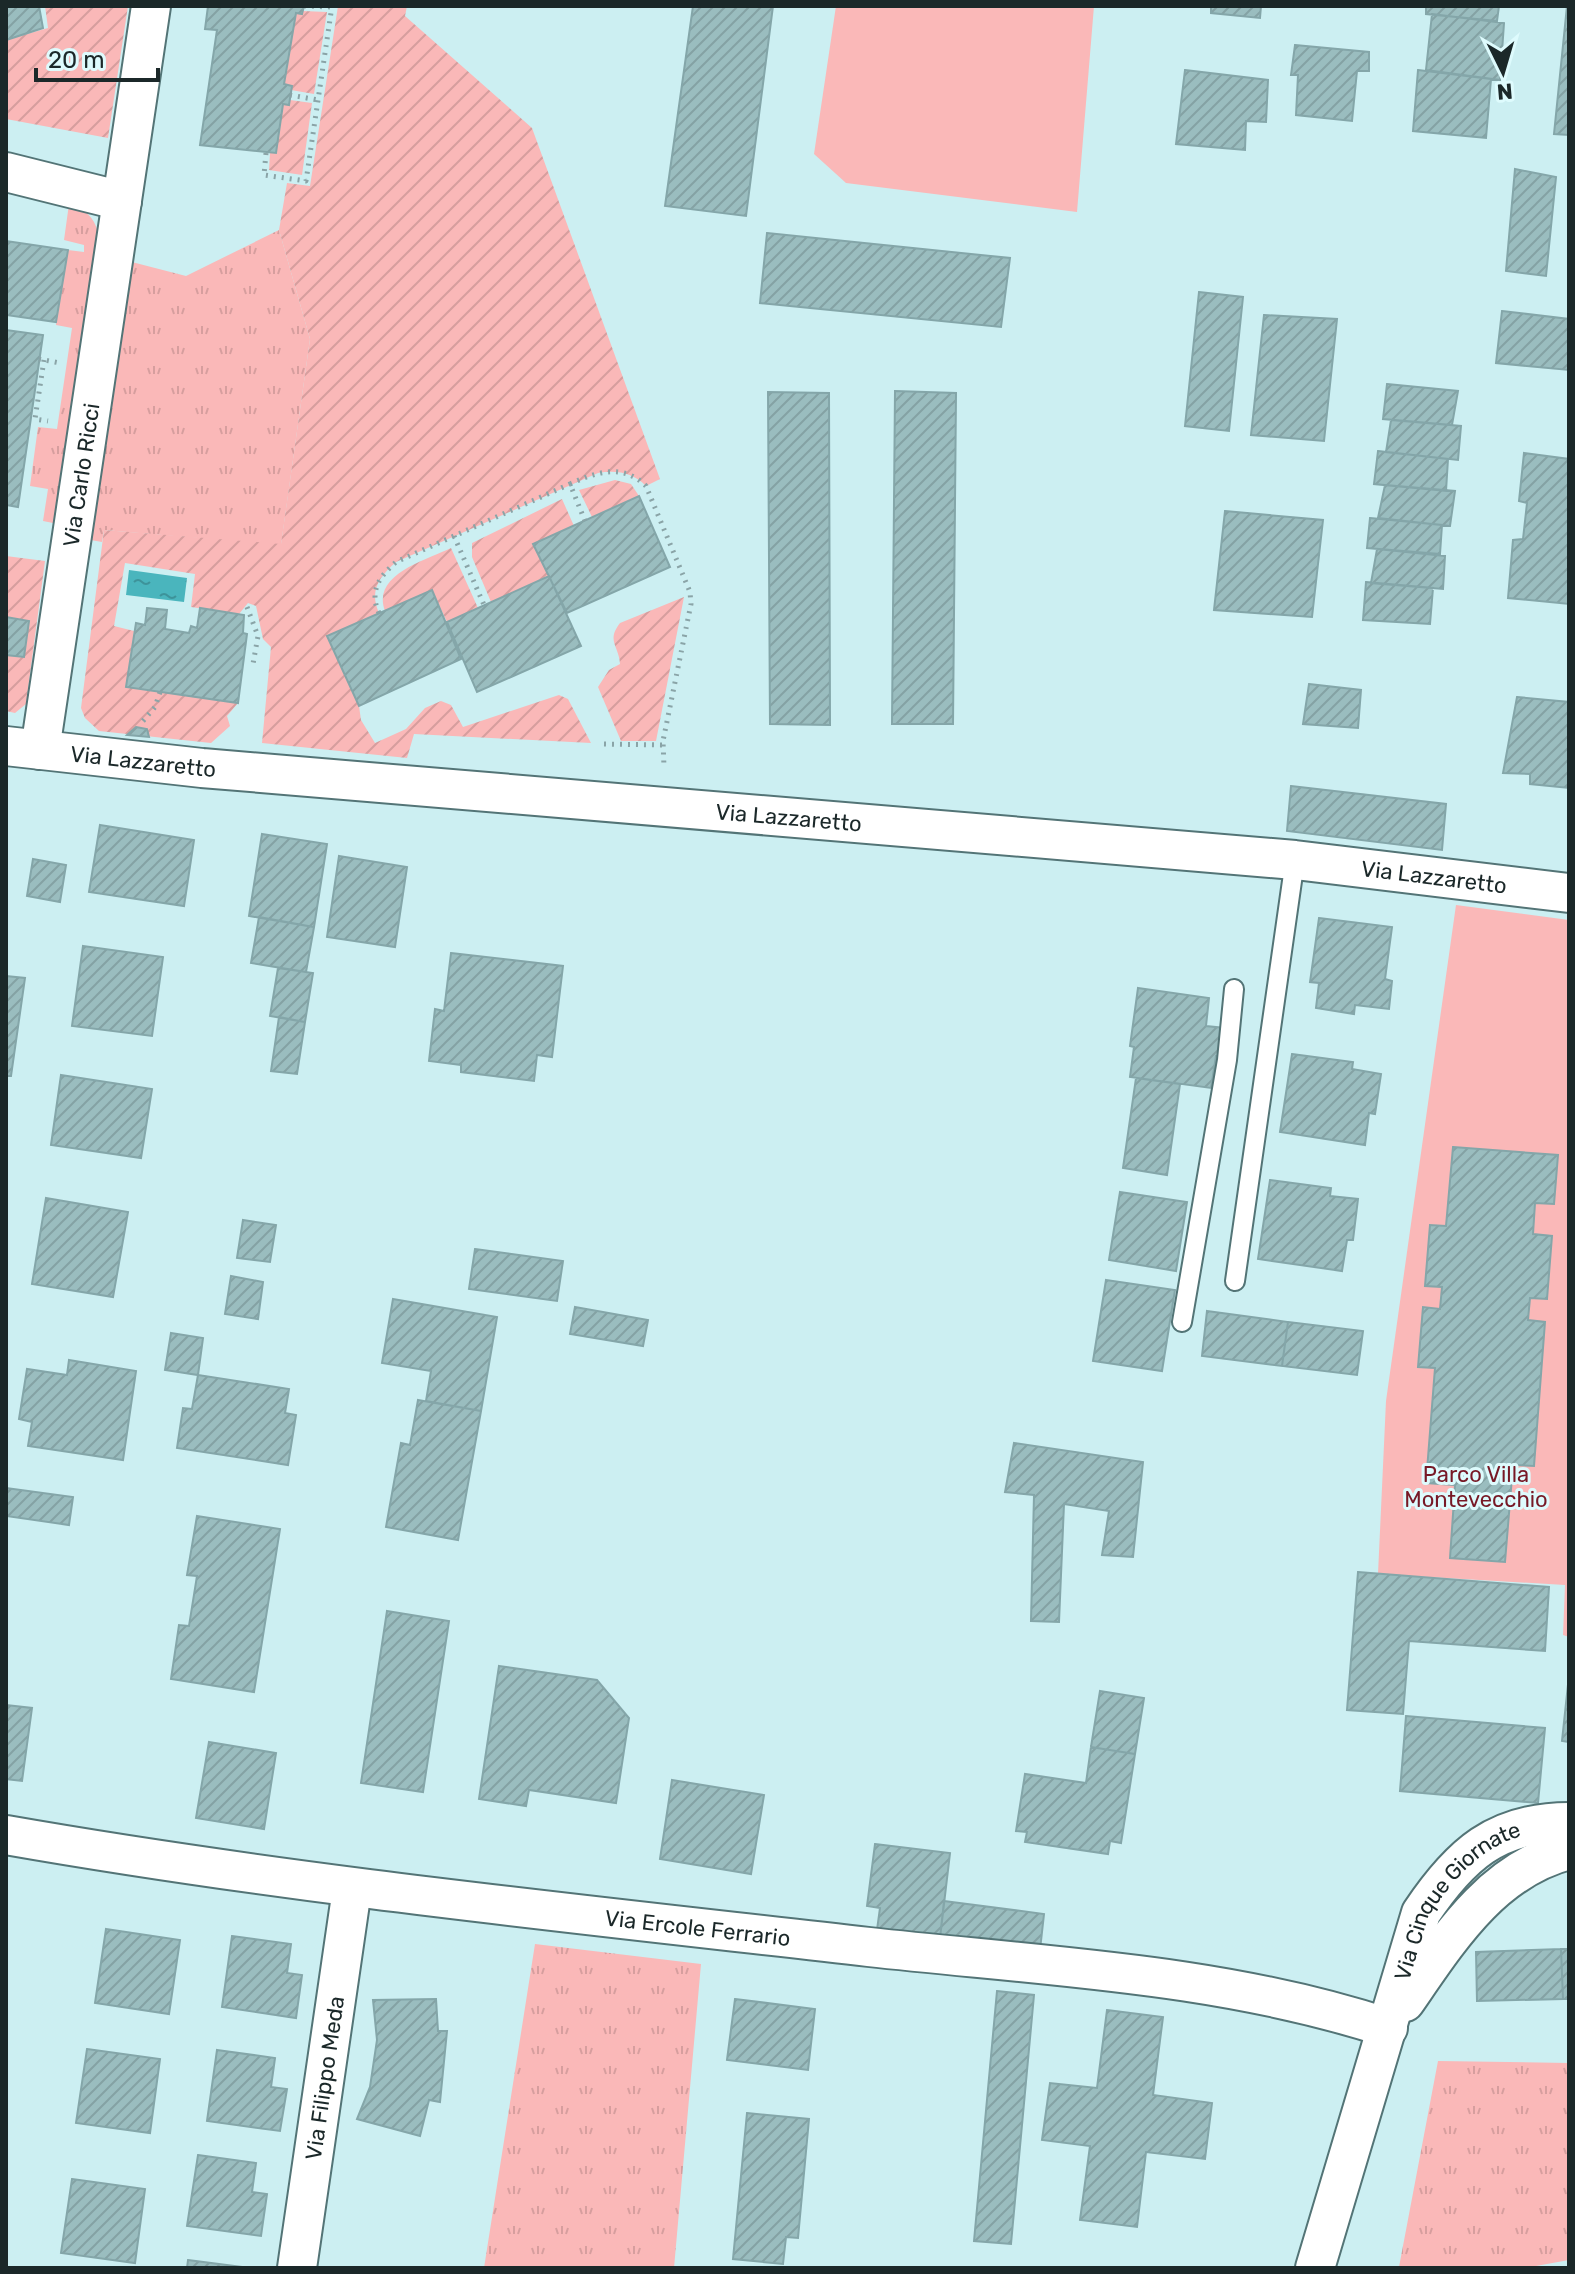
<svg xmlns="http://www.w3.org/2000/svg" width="1575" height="2274" viewBox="0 0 1575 2274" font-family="Rubik,sans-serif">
  <defs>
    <pattern id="grass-tufts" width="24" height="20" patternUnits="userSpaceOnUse" patternTransform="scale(2)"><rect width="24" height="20" fill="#fab8b8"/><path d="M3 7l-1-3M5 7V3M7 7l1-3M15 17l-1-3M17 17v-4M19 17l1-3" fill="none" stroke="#d69e9e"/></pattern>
    <pattern id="garden-furrows" width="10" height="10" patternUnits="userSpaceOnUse" patternTransform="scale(2)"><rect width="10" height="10" fill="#fab8b8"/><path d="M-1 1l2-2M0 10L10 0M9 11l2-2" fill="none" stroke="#d69e9e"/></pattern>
    <pattern id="water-ripples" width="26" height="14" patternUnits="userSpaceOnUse" patternTransform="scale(2)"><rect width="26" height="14" fill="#4ab5bd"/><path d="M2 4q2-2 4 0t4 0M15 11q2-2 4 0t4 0" fill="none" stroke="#3d939a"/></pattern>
    <pattern id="building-hatch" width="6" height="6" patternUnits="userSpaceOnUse" patternTransform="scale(2)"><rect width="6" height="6" fill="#9abdbf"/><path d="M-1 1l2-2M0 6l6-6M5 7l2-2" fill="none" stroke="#84a2a4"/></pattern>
  </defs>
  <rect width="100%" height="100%" fill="#cceff2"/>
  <!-- grass -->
  <path fill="url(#grass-tufts)" d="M69,204C84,208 94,217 98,232L53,523L43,521L48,489L30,486L38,427L57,429L72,328L56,325L68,250L84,252V245L64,240Z
    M279,230L310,339L281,545L104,530L102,542L85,539L128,261L186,276Z
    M535,1944L701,1964L674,2268H484Z
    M1438,2061L1569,2063V2260L1536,2266L1399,2267Z"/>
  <!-- park -->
  <path fill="#fab8b8" d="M836,6H1094L1077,212L846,183L814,154Z
    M1456,905L1569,920V1637L1563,1635L1565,1585L1378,1574L1386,1401Z"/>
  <!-- garden -->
  <path fill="url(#garden-furrows)" d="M45,6H128L108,138L6,119V40L48,28Z
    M338,6H407L405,16L532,128L660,479L646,486C632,472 616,470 598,473L396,562C379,577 369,591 379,613L327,636L359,706L361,720L375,743L406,729L425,708L441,701L451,705L463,727L559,695L568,699L591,743L414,734L407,758L262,743L271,647L263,639L256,606L248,603L239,614L191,607L195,574L125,563L114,626L134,631L126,687L238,703L227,716L230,726L211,743L99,731L85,718L81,708L104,530L281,544L310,339L279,230L287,183L310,186Z
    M303,11L327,12L314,94L291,90L292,86L284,84L296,13Z
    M290,100L312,103L302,175L269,170L270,153H276L283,104L288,105Z
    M615,480L631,484L639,496L592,517L579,490Z
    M562,499L574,526L534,544L549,576L491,602L472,557V543Z
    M451,548L478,608L447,622L432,590L385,611C371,574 427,560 451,548Z
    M6,556L45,561L26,704L15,713L6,711V655L24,657L29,621L6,617Z
    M684,597L656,741H621L598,687L609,670L620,664C619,646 606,641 620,623Z"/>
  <!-- water -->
  <path fill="url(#water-ripples)" d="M129,570L187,578L184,602L126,595Z"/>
  <!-- building -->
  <path fill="url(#building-hatch)" stroke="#84a6a9" stroke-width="2" d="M6,6H39L43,28L6,40Z
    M208,6H304L302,14L296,13L284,84L292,86L289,105L283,104L276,153L200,145L217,30L205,29Z
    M693,6H773L746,216L665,206Z
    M1211,6H1261L1260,18L1211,13Z
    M1426,6H1499L1497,21L1426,14Z
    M1567,6H1569V135L1554,134Z
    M1432,14L1504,23L1500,80L1426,70Z
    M1295,45L1369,52V71H1357L1352,121L1296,115L1298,75H1291Z
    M1185,70L1268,80L1266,122L1246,121L1245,150L1176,144Z
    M1418,70L1491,79L1486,138L1413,131Z
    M1515,169L1556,177L1546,276L1506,271Z
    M767,233L1010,258L1001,327L760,303Z
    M6,241L68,250L56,322L6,315Z
    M1199,292L1243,297L1229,431L1185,426Z
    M1502,311L1569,319V370L1496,363Z
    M1264,315L1337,319L1324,441L1251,435Z
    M6,330L43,335L18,507L6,505Z
    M1387,384L1458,391L1452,425L1383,419Z
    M895,391L956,393L953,724H892Z
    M768,392L829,393L830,725L770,724Z
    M1391,420L1461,426L1458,460L1386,452Z
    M1378,451L1448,459L1446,491L1374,484Z
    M1524,453L1569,459V604L1508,598L1513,540L1523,539L1527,503L1519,501Z
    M1385,485L1455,491L1450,526L1378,518Z
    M639,496L670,567L567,613L533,544Z
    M1225,511L1323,520L1312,617L1214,610Z
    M1370,518L1442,525L1440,554L1367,548Z
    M1377,549L1445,556L1443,589L1371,583Z
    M549,576L581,646L477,692L447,622Z
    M1366,582L1433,588L1430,624L1363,620Z
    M432,590L461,659L359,706L327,636Z
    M147,608L167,610L165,629L189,633L191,626L197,628L200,608L244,615L243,633L247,634L238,703L126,687L136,623L145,625Z
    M6,617L29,621L24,657L6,655Z
    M1309,684L1361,690L1358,728L1303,724Z
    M1517,697L1569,702V788L1530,784V774L1503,773Z
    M136,727L147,729L149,737L127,735Z
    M1291,786L1446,804L1442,850L1287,831Z
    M100,825L194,840L184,906L89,892Z
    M262,834L327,844L314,927L249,916Z
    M339,856L407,867L395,947L327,937Z
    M33,859L66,865L60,902L27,896Z
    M259,917L314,927L306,972L251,963Z
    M1319,918L1392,927L1385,979L1392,981L1389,1009L1355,1005L1354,1014L1316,1008L1319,983L1310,982Z
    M83,946L163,957L152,1036L72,1026Z
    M451,953L563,966L552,1057L537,1055L534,1081L461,1072V1065L429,1061L435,1009L444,1011Z
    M278,968L313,973L305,1022L270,1016Z
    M6,976L25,978L11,1076H6Z
    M1138,988L1209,998L1206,1026L1225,1028L1222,1057L1216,1056L1211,1088L1130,1077L1134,1047L1130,1046Z
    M279,1017L305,1022L297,1074L271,1071Z
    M1292,1054L1353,1062L1352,1069L1381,1074L1375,1114L1369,1113L1365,1145L1280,1132Z
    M61,1075L152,1089L141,1158L51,1145Z
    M1136,1078L1180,1084L1167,1175L1123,1168Z
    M1453,1147L1558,1155L1554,1204L1535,1203L1533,1234L1552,1236L1547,1299L1530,1298L1528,1320L1545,1322L1534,1466L1513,1465L1505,1562L1450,1558L1455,1485L1426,1483L1435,1368L1418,1367L1423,1307L1440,1309L1442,1287L1425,1286L1430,1225L1446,1226Z
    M1270,1180L1331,1188L1330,1196L1358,1199L1353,1240H1347L1342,1271L1258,1259Z
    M1120,1192L1187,1202L1176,1271L1109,1260Z
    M46,1198L128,1212L113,1297L32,1284Z
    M243,1220L276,1225L270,1262L237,1258Z
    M475,1249L563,1261L557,1301L469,1289Z
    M231,1276L263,1282L258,1319L225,1314Z
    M1106,1280L1175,1290L1162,1371L1093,1361Z
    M393,1299L497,1317L481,1411L426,1401L431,1371L382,1363Z
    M575,1307L648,1320L643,1346L570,1334Z
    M1207,1311L1288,1322L1282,1366L1202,1356Z
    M1288,1322L1363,1331L1357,1375L1282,1366Z
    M171,1333L203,1338L198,1375L165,1370Z
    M69,1360L136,1371L123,1460L28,1446L32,1422L19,1419L27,1369L67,1375Z
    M198,1375L289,1389L285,1413L296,1415L288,1465L177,1448L183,1408L192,1409Z
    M418,1400L481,1411L458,1540L386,1527L401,1443L410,1445Z
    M1014,1443L1143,1462L1133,1557L1102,1555L1109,1511L1064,1504L1059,1622L1031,1621L1034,1495L1005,1492Z
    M6,1488L73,1497L69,1525L6,1516Z
    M197,1516L280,1529L254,1692L171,1679L179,1625L189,1626L197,1576L187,1575Z
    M1358,1572L1549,1587L1545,1651L1409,1641L1403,1714L1347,1710Z
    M387,1611L449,1621L423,1792L361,1783Z
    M499,1666L597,1680L629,1718L616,1803L529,1790L526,1806L479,1799Z
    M1569,1675V1742L1562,1741Z
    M1100,1691L1144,1698L1135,1754L1091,1747Z
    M6,1705L32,1708L22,1781L6,1779Z
    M1406,1716L1545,1728L1538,1803L1400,1791Z
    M209,1742L276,1753L264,1829L196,1818Z
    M1091,1747L1135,1754L1121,1843L1110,1841L1108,1854L1025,1842L1027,1832L1016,1831L1025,1774L1086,1783Z
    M672,1780L764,1795L751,1874L660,1859Z
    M875,1844L950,1853L940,1938L877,1930L880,1908L867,1906Z
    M944,1901L1044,1914L1040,1950L940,1938Z
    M106,1929L180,1940L169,2014L95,2003Z
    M232,1936L291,1944L287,1973L302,1975L296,2018L222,2007Z
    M1561,1949L1563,1999L1477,2001L1476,1952Z
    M1561,1949H1569V1999H1563Z
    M997,1991L1034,1995L1011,2244L974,2241Z
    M436,1999L438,2031H447L440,2102L429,2100L420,2136L357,2119L370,2087L377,2040L373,2000Z
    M735,1999L815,2009L808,2070L727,2060Z
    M1107,2010L1163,2017L1153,2095L1212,2103L1205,2159L1146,2152L1137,2227L1080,2220L1090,2146L1042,2140L1050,2083L1097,2088Z
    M87,2049L160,2059L150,2133L76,2123Z
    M217,2050L275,2058L271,2087L287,2089L280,2131L207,2121Z
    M747,2113L809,2119L798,2238L786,2237L783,2264L733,2259Z
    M198,2155L256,2163L252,2192L267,2194L261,2236L187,2226Z
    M72,2179L145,2189L135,2263L61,2253Z
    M188,2260L250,2268H187Z"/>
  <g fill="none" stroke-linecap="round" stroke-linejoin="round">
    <defs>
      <path id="service" d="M1235,1281L1295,860
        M1182,1322L1227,1060L1234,989"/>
      <g id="minor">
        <path d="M6,172L122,201"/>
        <path id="s1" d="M6,746L202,768L1295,860L1569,893"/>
        <path id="s2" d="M40,750L151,6"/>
        <path id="s3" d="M6,1835C292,1885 580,1914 869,1947C1041,1966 1222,1973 1388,2028"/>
        <path d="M1405,2002C1448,1940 1491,1870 1569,1850"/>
        <path id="s4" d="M297,2268L352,1889"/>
        <path id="s5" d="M1315,2268L1421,1913C1460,1855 1496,1822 1569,1822"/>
      </g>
    </defs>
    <!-- service casing -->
    <use href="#service" stroke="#537476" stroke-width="22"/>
    <!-- minor casing -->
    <use href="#minor" stroke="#537476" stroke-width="42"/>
    <!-- path -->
    <path stroke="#8aa4a7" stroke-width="5" stroke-dasharray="2 6" stroke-linecap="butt" d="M304,6L332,7
      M290,95L318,100
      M266,153L264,175L306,181L332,6
      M39,359L60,363
      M44,360L35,419L48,421
      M585,521L570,484C596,472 623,463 646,486L690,592L691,604L663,741L664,767
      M454,536L484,605
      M247,607L258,636L253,664
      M379,613C369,591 379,577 396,562L570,484
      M143,721L155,707L160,692
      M604,744L663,745"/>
    <!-- service -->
    <use href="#service" stroke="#fff" stroke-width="18"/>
    <!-- minor -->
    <use href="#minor" stroke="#fff" stroke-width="38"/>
  </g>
  <g text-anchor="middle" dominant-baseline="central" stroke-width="6" stroke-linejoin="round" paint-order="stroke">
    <!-- street labels -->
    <g font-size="22" fill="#1b2829" stroke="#defbfd">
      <text stroke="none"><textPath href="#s2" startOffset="278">Via Carlo Ricci</textPath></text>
      <text stroke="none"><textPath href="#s1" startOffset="138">Via Lazzaretto</textPath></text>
      <text stroke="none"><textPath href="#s1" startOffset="786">Via Lazzaretto</textPath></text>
      <text stroke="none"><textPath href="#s1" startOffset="1434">Via Lazzaretto</textPath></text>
      <text stroke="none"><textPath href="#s5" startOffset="402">Via Cinque Giornate</textPath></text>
      <text stroke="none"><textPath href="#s3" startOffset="698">Via Ercole Ferrario</textPath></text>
      <text stroke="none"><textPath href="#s4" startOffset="192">Via Filippo Meda</textPath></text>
    </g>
    <!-- park labels -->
    <g font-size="22" fill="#771926" stroke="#defbfd">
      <text x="1476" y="1474">Parco Villa<tspan x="1476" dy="25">Montevecchio</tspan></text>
    </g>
  </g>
  <!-- border -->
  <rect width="1575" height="2274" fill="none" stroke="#1b2829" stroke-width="16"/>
  <!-- north arrow -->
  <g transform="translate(1503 72) rotate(175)" stroke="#defbfd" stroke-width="6" paint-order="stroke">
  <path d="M0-6L14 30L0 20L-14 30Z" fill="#1b2829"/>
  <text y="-12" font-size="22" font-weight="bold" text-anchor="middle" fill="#1b2829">N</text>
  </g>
  <!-- scale -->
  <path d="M36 68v12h122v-12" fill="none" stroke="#1b2829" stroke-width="4"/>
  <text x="48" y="68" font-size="24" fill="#1b2829" stroke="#defbfd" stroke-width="6" paint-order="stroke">20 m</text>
</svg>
